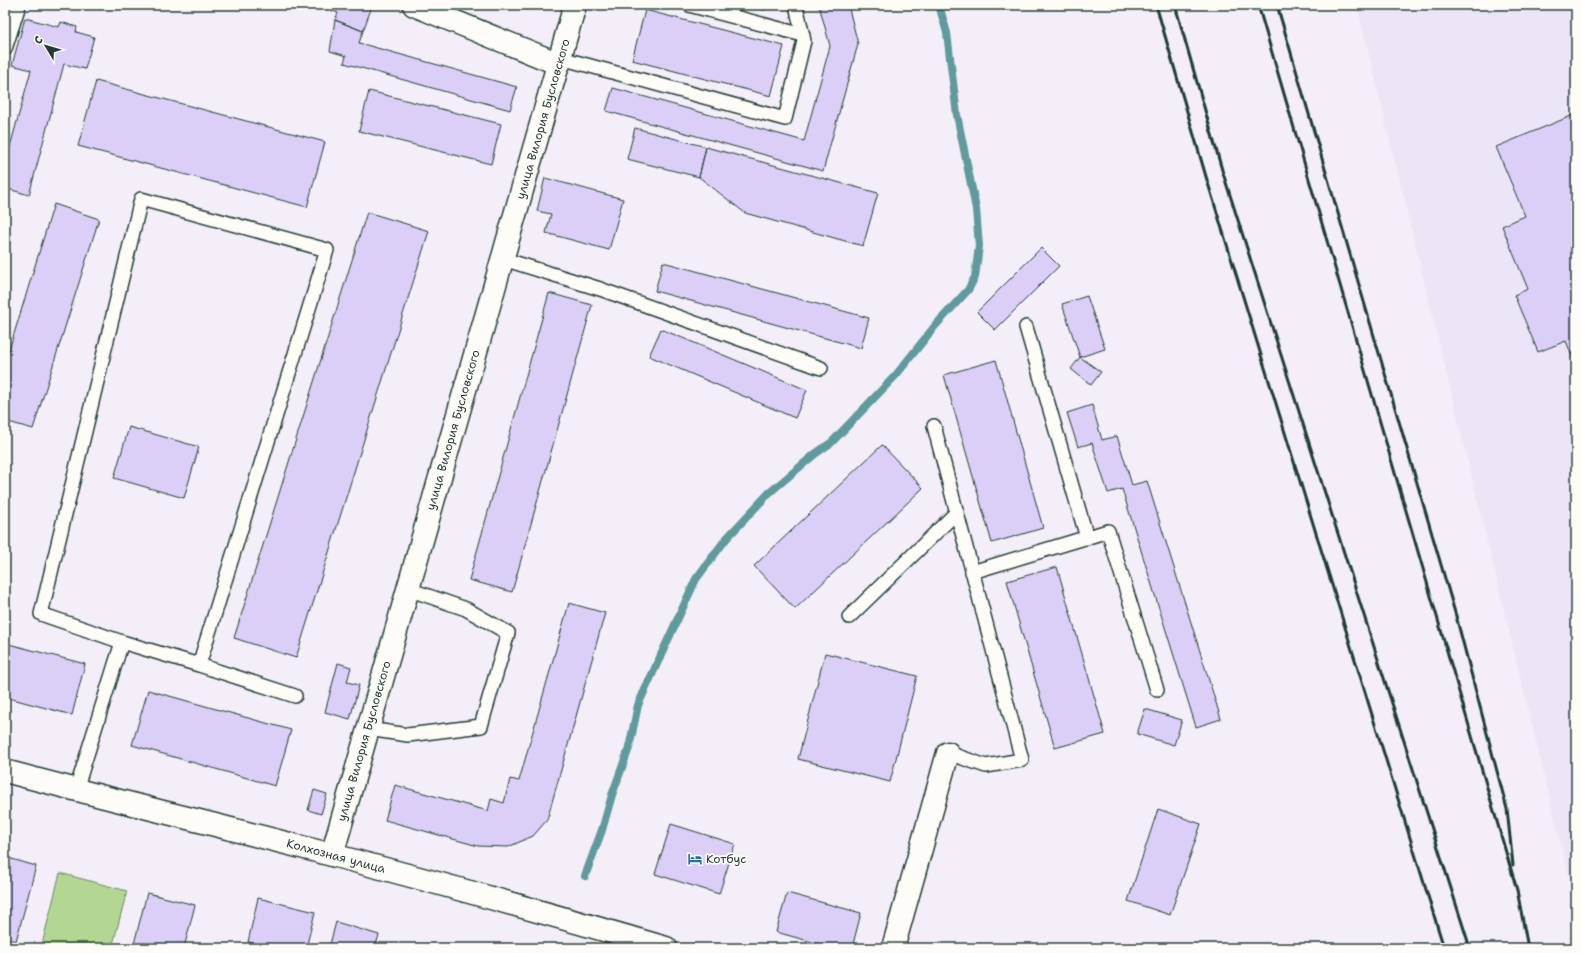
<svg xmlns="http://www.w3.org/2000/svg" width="1581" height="953" viewBox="0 0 1581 953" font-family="'Shantell Sans',sans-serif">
  <rect width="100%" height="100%" fill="#f3eef7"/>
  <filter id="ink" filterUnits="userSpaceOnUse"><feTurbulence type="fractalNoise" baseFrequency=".025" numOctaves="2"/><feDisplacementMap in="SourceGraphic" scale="8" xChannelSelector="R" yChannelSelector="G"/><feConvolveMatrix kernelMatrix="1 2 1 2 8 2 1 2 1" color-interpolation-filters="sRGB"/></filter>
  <g filter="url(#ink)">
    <!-- built -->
    <path fill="#ece5f7" d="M1357,5H1576V906Z"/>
    <!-- green -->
    <path fill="#b3d793" stroke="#698a64" d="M60,873L127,891L112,948H41Z"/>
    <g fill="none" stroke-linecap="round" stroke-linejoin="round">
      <!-- stream -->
      <path stroke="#5f9b9d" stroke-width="8" d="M585,876L602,830L612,795L629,748L638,705L696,579L726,539L769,493L815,454L832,442L896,375L935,326L968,290L975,277L979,246L976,209L957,115L947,33L939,5"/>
    </g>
    <!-- building -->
    <path fill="#dbcff7" stroke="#1f3d34" d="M317,5H359L371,9L363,31L335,20L338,13Z
      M746,5H766L765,10Z
      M819,5H848L858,44L823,171L606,111L613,88L804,141L830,46Z
      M645,10L784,46L771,96L632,60Z
      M25,18L59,27L61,22L77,27L76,32L94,37L85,69L64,64L29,195L5,188V165L31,70L12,65Z
      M335,20L363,31L359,43L517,87L510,110L344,63L346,56L330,51Z
      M96,81L325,142L307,207L78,146Z
      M369,91L501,124L491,164L359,131Z
      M1576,114V366L1566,341L1538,352L1514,295L1528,289L1502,226L1525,216L1496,147Z
      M635,128L706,147L699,177L627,159Z
      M706,147L878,193L863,246L745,213L699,177Z
      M545,178L623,199L609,250L546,233L551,214L537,211Z
      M54,204L99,219L33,429L5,421V363Z
      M367,212L429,231L296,658L234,638Z
      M1041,248L1059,266L995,330L977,312Z
      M663,262L869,318L861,348L655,291Z
      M549,293L592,305L512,592L469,580Z
      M1087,296L1105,349L1080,357L1062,304Z
      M661,329L807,390L795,418L649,356Z
      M1080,357L1101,372L1091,385L1071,369Z
      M996,360L1043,528L992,543L944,375Z
      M1092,405L1102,440L1117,436L1132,485L1147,481L1221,719L1196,727L1122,489L1108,493L1092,443L1078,447L1067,413Z
      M129,427L199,447L184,498L114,478Z
      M882,445L923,488L795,609L754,566Z
      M1057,567L1105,734L1055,748L1007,581Z
      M569,603L605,613L547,820L533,836L508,847L478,846L385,820L395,785L488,811L491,799L504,803L510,779L519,781Z
      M5,643L85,664L72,715L5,697Z
      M825,653L917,676L890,782L798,759Z
      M338,663L351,667L347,682L359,685L350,719L325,712Z
      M148,690L291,730L275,786L132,745Z
      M1145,709L1182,720L1174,745L1137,734Z
      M314,790L327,794L321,814L308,810Z
      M1158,809L1201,824L1170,915L1128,901Z
      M671,824L735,844L719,894L655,874Z
      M5,857L36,866L16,941L5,938Z
      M147,893L195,905L184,948H133Z
      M787,893L861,913L852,948H834L776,932Z
      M258,898L315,912L306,948H274L248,942Z
      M336,922L379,935L375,948H329Z"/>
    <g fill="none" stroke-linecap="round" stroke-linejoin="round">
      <defs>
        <path id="lane" d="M689,5L803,35
          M5,49L19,5
          M561,58L785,119L804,41L796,5
          M503,259L600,289L821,368
          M1026,327L1087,538
          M934,426L1022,760L986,766L948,753
          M972,572L1108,531L1157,690
          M849,617L957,512
          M199,665L295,696
          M368,729L408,735L481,726L508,633L466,609L408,589
          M76,790L122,642L199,665L327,250L141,199L41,614L122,642"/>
        <path id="street" d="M414,5L559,64
          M332,855L575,5
          M893,948L948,753"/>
        <path id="secondary" d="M5,771C105,798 205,822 305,848C426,879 546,913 666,948"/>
      </defs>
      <!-- lane casing -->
      <use href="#lane" stroke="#1f3d34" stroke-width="16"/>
      <!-- street casing -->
      <use href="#street" stroke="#1f3d34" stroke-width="25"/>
      <!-- secondary casing -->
      <use href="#secondary" stroke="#1f3d34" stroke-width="25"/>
      <!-- lane -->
      <use href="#lane" stroke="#fdfcf7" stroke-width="13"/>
      <!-- street -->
      <use href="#street" stroke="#fdfcf7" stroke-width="22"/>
      <!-- secondary -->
      <use href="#secondary" stroke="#fdfcf7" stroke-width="22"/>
      <!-- rail -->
      <path stroke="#1f3d34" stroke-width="3" d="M1156,5L1207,180L1444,948
        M1175,5L1222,170L1470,948
        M1258,5L1517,890L1528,948
        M1277,5L1456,616L1507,809L1513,865"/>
    </g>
  </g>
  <!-- icons -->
  <defs>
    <symbol id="hotel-bare" viewBox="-9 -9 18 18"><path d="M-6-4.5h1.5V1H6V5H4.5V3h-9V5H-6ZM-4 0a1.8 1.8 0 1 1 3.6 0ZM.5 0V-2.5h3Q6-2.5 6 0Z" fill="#1f6fb2" stroke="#fdfcf7" stroke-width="2.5" paint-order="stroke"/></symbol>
  </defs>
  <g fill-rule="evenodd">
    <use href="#hotel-bare" x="685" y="849" width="20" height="20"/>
  </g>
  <g text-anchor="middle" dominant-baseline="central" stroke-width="3.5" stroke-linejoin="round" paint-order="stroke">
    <!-- street labels -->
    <g font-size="12" fill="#1f3d34" stroke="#fdfcf7">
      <text transform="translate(543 119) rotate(-74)">улица Вилория Бусловского</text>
      <text transform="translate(453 430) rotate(-74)">улица Вилория Бусловского</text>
      <text transform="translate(364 741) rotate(-74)">улица Вилория Бусловского</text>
      <text transform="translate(336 856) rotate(15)">Колхозная улица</text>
    </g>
    <!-- poi labels -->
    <g font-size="12" fill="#1f3d34" stroke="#fdfcf7" text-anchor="start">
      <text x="706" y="859">Котбус</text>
    </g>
  </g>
  <!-- margin -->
  <rect width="1581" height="953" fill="none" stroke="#fdfcf7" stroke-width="20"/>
  <rect x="10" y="10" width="1561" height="933" fill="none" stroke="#1f3d34" stroke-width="1.5" filter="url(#ink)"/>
  <!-- north arrow -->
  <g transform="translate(46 46) rotate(308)" stroke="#fdfcf7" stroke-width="3" paint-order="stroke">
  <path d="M0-3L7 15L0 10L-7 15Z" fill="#1f3d34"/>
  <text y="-6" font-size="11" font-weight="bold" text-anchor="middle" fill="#1f3d34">С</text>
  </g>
</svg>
